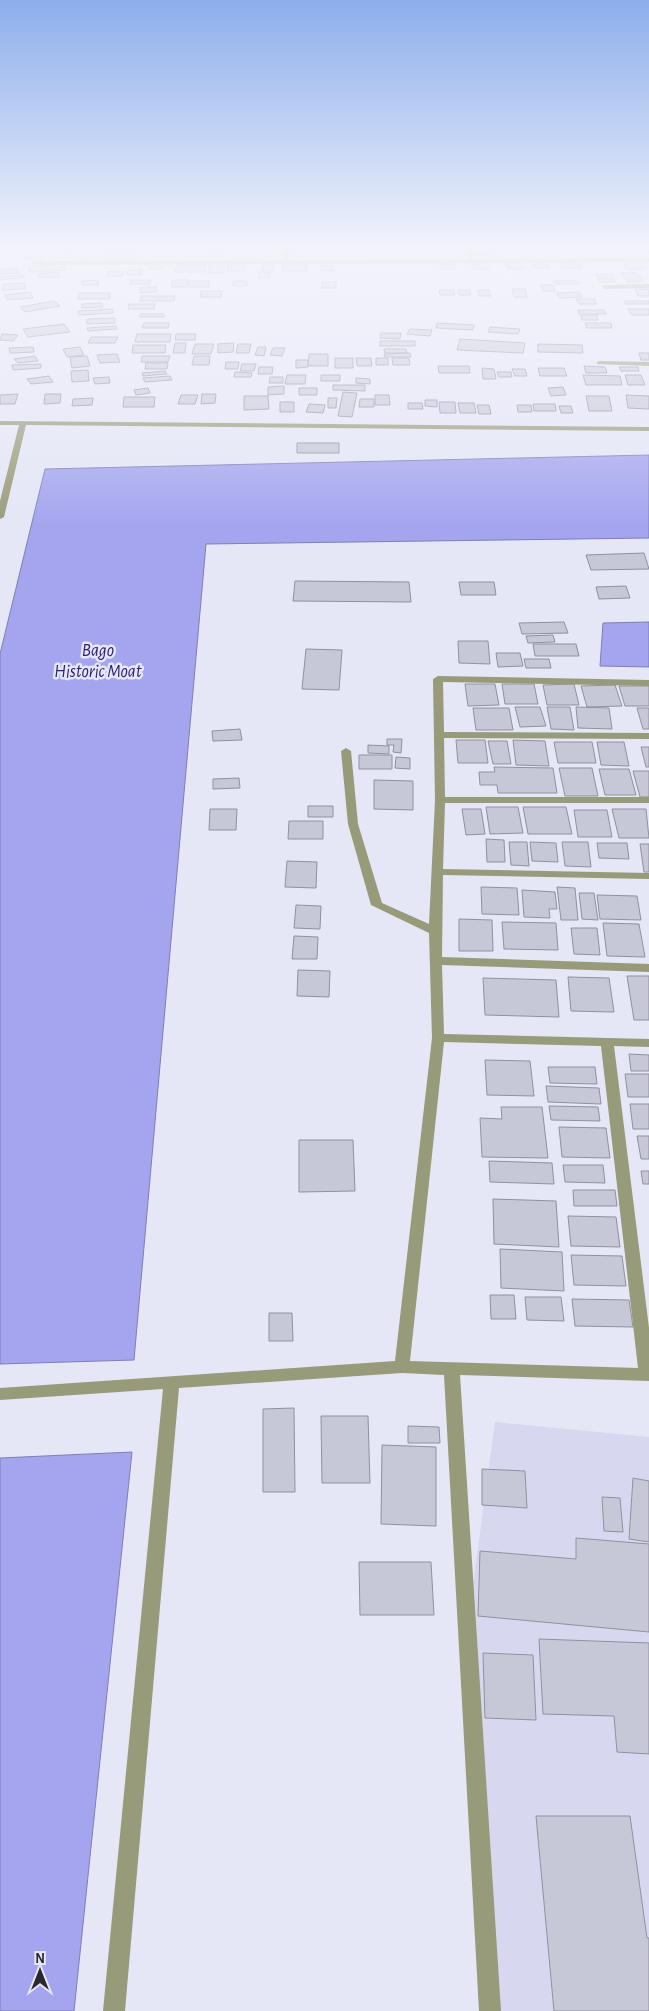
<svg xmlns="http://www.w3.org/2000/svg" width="649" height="2011" viewBox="0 0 649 2011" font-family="'Alegreya Sans',sans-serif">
  <rect width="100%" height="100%" fill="#e5e6f6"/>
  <!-- built -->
  <path fill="#d7d8ef" d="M495,1422L649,1437V2011H489L471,1599Z"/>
  <!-- water -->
  <path fill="#a4a4ef" stroke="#7f7fb5" d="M649,455V538L206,544L134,1360L0,1364V654L45,469Z
    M649,622V667L600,666L603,623Z
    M132,1452L74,2011H0V1458Z"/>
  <!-- building -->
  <path fill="#c7c8d7" stroke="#90919f" d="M322,248L324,256L292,257L290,249Z
    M629,248H647L649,253H631Z
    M45,249L43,259H22L25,250Z
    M202,249L203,257H184V250Z
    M267,249H276V257H266Z
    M340,249H362L363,253L341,254Z
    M447,249H462L463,254H447Z
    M80,250H96L93,259H77Z
    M158,250H176L174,257H156Z
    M235,250H257V259L234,260Z
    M474,250H493L495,255H475Z
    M71,251V258H59V252Z
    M105,251H141L139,259L103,260Z
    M207,251H223L222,257H206Z
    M472,262L488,263L489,269H472Z
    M532,262H546L549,268H534Z
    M151,263H164L162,269H149Z
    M438,263H453L456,269H441Z
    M506,263H522L524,269H508Z
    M560,263H580L581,268H561Z
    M642,263L644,269H626L624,264Z
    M63,264L65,270L30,272L28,267Z
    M177,264H206L205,272H175Z
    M209,264H224V273H209Z
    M228,264H245L244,271H227Z
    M273,264L274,271H262V265Z
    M282,265H307V271H282Z
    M321,265L334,266L333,271L320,270Z
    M16,268L19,273L0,274V270Z
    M128,270H142L141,275H127Z
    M109,271H124L123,276H107Z
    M58,272L60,277L39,278L37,274Z
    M259,272H270V278H259Z
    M621,273H636L643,281L627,282Z
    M596,274H612L615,282H600Z
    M23,275L25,277L0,280V277Z
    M98,280L99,285H82L81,281Z
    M131,280H151L150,284H130Z
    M173,280H188L187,287H171Z
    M189,281H209V287H189Z
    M233,281H247V286H233Z
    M553,281H578L580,284H555Z
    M322,282H336V288H322Z
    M25,283V289L3,290V284Z
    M541,285H553L555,291H543Z
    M140,287H157L156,292L140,293Z
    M512,289H525L527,297H514Z
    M635,289H649V296H638Z
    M439,290H454L455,295H440Z
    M458,290H470L471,295H459Z
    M478,290H489L491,296H479Z
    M201,291H222L221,297H200Z
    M30,292L33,298L7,300L5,295Z
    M579,292L582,297L560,298L556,293Z
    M79,293H110V299H78Z
    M141,296H175L174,301H140Z
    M576,299H594L597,304H579Z
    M54,301L60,306L25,312L20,307Z
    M624,301H649V304H625Z
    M102,303L103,307L82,308V304Z
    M129,304H155L154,309H128Z
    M113,309V313L79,315L78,311Z
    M628,309H649V315H632Z
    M578,310H604L606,314H579Z
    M140,314H164V317H140Z
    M581,315H597L598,320H582Z
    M115,318V323L87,324V319Z
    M144,323H169L168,328H142Z
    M437,323L474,325L473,330L436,328Z
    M585,323H611L612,328H587Z
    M64,324L70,332L28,337L23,329Z
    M116,326L117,329L88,331L87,328Z
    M490,327L520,329L518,334L488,332Z
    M410,329L432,330L430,336L407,334Z
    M381,333H401L400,339L380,338Z
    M2,334L18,335L13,341L0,340Z
    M137,334H171L170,342H135Z
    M176,334H196L195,340H175Z
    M91,337H118L115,343H88Z
    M460,339L525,343L523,353L457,350Z
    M380,341H415V346H380Z
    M175,343H186L185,353H173Z
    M234,343L233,352L218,353V344Z
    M195,344H214L211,354H192Z
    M238,344H251L249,353H236Z
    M538,344L582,345L583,353L538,352Z
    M133,345H166L165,353H132Z
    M33,347L34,352L10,353L9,348Z
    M80,347L84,355L67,357L63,349Z
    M258,347H266L264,356L255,355Z
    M273,348H285L282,356L270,355Z
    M384,349H406L407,353H385Z
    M410,353L411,357H385L384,354Z
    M639,353H649V360H641Z
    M117,354L120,362L100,363L97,355Z
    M309,354H328V366H308Z
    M35,356L38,361L18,363L14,359Z
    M87,356L90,366L72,368L70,357Z
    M142,356H170L168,362H141Z
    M194,356H210L209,365H192Z
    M335,358H353V368H335Z
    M356,358H371L372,366H357Z
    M376,358H388V365H376Z
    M392,358H409L410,365H393Z
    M296,360H308V367L296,368Z
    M226,362H239L238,369H225Z
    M146,363H168L167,369H145Z
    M41,364V368L13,370L12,365Z
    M242,364H256L254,371H240Z
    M438,366H469L470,373H439Z
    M584,366L605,367L607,373H586Z
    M259,367H273L272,374H258Z
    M619,367H638L639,371H621Z
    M482,368L494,369L496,379H483Z
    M538,368H564L567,376H540Z
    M512,369H525L527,376H515Z
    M88,370L89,381L72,382L71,371Z
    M165,371L167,374L143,376L142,373Z
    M235,372L252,373L251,377H234Z
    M497,372H511L512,377H499Z
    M287,375H306L305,384H285Z
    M321,375H340V381H321Z
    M583,375L620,376L622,385H586Z
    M625,375H641L645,385H628Z
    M49,376L53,382L31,384L27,379Z
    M170,376L172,380L145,382L143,378Z
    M109,377L110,383L95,384L93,378Z
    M270,377H283V383H269Z
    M356,378L370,379V384L356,383Z
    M333,385H365V391L333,390Z
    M284,386V394L268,395V387Z
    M563,387L566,395L551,396L548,388Z
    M148,388L150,393L136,395L134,390Z
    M299,388H317V395H299Z
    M343,392L357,393L352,417L338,416Z
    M18,394L15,404H0V395Z
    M45,394H61L60,403L44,404Z
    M202,394H216L215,403L201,404Z
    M181,395H198L195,404H178Z
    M375,395H389L390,405H375Z
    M626,395L649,396V409L628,408Z
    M244,396H268L269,409L244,410Z
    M586,396H609L612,411H589Z
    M124,397H155L154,407H123Z
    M93,398L92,405L72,406L73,399Z
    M328,398H337L336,408H328Z
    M360,399H374V407H359Z
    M425,400H437V407L425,406Z
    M280,402H294V412H280Z
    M439,402H455L456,413H440Z
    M408,403H422L423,409H408Z
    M458,403H474L476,413H460Z
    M309,404L325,405L323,413L306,412Z
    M533,404H555L556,411H534Z
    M477,405H489L491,414H479Z
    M517,405H531L532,412H518Z
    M559,406H571L573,413H561Z
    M297,443H339V453H297Z
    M644,553L649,569L591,570L586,555Z
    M295,581L409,582L411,602L293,601Z
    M459,582H494L496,595H461Z
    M626,586L630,598L599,599L596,587Z
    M564,622L568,633L522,634L519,623Z
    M553,635L555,642L528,643L526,636Z
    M458,641H488L490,664L459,663Z
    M533,644H576L579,656H535Z
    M306,649L342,650L339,690L302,689Z
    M496,653H520L523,666L498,667Z
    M524,659H549L551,668H526Z
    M465,684H495L499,705L468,706Z
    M502,684H534L538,704H505Z
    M574,684L579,705H547L543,685Z
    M615,685L622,706L587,707L581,686Z
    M619,686H649V706H625Z
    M515,707H540L546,726L520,727Z
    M547,707H570L574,730L551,729Z
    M576,707L609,708L612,729L578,728Z
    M473,708H509L513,730H476Z
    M637,708H649V729H643Z
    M240,729L242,740L213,741L212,731Z
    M387,739H402L401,753L393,752L394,745H387Z
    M456,740H485L488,763H458Z
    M513,740L545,741L549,766L516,765Z
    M488,741H507L511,764H493Z
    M554,742H592L596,763H558Z
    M597,742H624L629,766L601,765Z
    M368,745L389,746V754L368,753Z
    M641,747H649V767H646Z
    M359,755H392V769H359Z
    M396,757L410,758V769L395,768Z
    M494,767L553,768L557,793H498L497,785H480L479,772H495Z
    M559,768H592L598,796H565Z
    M599,769H629L636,795H605Z
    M633,771H649V797H640Z
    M239,778L240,788L213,789V779Z
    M374,780L413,781V810L374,809Z
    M308,806H333V817H308Z
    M486,807H518L523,833L490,834Z
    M523,807H566L572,834H528Z
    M210,809H237L236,830H209Z
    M462,809H481L485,834L466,835Z
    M612,809H646L649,838H619Z
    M574,810H607L612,837H578Z
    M289,821H323V839H288Z
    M486,839L504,840L505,862H487Z
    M509,842H527L529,866L511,865Z
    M530,842L556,843L558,862L532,861Z
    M562,842H588L591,867L565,866Z
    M597,843H627L629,859L599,858Z
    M640,844H649V872H644Z
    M287,861L317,862L316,888L285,887Z
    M481,887L517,888L519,915L482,914Z
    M557,887L575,888L578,920H561Z
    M522,890L555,892L557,909H549L550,918L524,917Z
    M579,893H594L598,920L582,919Z
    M597,895L637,896L641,920L600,919Z
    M296,905L321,906L320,929L294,928Z
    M459,919L492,920L493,951H459Z
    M502,922L556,923L558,950L504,949Z
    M603,923L639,924L645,957L607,956Z
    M571,928H597L600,955L574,954Z
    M294,936L318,937L317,959H292Z
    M298,970L330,971L329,997L297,996Z
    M627,976H649V1020H634Z
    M568,977L609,978L614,1012L571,1011Z
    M483,978L556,980L559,1017L485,1015Z
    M629,1054L649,1055V1071H631Z
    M485,1060L530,1061L534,1096L487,1095Z
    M548,1067H595L597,1084L550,1083Z
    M625,1074H649V1097H628Z
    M546,1086L599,1088L601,1104L548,1102Z
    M630,1104H649V1129H633Z
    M549,1106L598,1107L600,1121L551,1120Z
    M501,1107H542L548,1158L482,1157L480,1118L502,1119Z
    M559,1127L606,1128L610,1158L562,1157Z
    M637,1136H649V1159H641Z
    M299,1140H353L355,1191L299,1192Z
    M489,1161L552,1163L554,1184L490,1182Z
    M563,1165H603L605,1183L565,1182Z
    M641,1171H649V1184H643Z
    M573,1190H615L617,1206H574Z
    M493,1199L556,1201L559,1247L494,1244Z
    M568,1216L616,1217L620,1247L571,1246Z
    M500,1249L562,1252L564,1291L501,1288Z
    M571,1255L622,1256L626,1286L574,1285Z
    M490,1295H514L516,1319H491Z
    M525,1297H561L564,1321L527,1320Z
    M572,1299L629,1300L633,1327L575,1326Z
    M269,1313H292L293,1341H269Z
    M294,1408L295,1492H263V1409Z
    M321,1416H368L370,1483H322Z
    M408,1426L439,1427L440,1443H408Z
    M382,1445L436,1447V1526L381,1524Z
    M482,1469L525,1471L527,1508L482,1505Z
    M633,1478L649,1481V1542L629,1539Z
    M602,1497L620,1498L623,1532L604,1531Z
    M576,1538L649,1544V1632L478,1616L480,1551L576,1559Z
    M359,1562H431L434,1615H360Z
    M539,1639L649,1643V1754L617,1752L614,1716L543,1714Z
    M483,1653L533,1655L536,1720L485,1718Z
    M536,1816H630L647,1938H649V2011H554Z"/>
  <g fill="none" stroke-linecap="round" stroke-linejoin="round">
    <!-- minor -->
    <path fill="#989b79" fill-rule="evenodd" d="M284,247H290L288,260L468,259L466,247H472L474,259L649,258V262L34,265L31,263L34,261L282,260Z
      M649,284V288L605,289L602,287L605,285Z
      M599,361L649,362V366L597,364V362Z
      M0,421L649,427V431L26,425L4,517L0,519V501L19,425H0Z
      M438,676L649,680V686L443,682L444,732L649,733V739L444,738L445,797H649V803H445L443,869L649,873V879L443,875L442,957L649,964V972L442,965L444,1034L649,1039V1047L614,1046L649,1328V1381L460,1375L501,2011H479L444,1375L402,1373L179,1388L125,2011H103L163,1389L0,1400V1388L395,1361L432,1038L429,933L371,905L348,824L341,751L346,748L351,751L358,824L382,903L429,924L435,800L433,679ZM444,1042L601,1046L638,1368L410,1361Z"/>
  </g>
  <!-- sky -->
  <linearGradient id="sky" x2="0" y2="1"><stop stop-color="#8daeeb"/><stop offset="0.47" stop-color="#f3f4fb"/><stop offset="1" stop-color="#f3f4fb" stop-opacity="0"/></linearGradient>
  <rect width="649" height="529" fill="url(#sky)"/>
  <g text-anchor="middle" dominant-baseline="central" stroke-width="5" stroke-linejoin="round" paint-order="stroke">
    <!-- far-water labels -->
    <g font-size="18" font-style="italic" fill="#2f2175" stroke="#e5e6f6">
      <text x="98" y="651">Bago<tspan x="98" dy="21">Historic Moat</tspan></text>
    </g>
  </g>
  <!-- north arrow -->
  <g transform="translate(40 1971)" stroke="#e5e6f6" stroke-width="4" paint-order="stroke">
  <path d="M0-4L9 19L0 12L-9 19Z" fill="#28282e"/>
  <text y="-8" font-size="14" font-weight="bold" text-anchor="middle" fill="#28282e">N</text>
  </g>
</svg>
